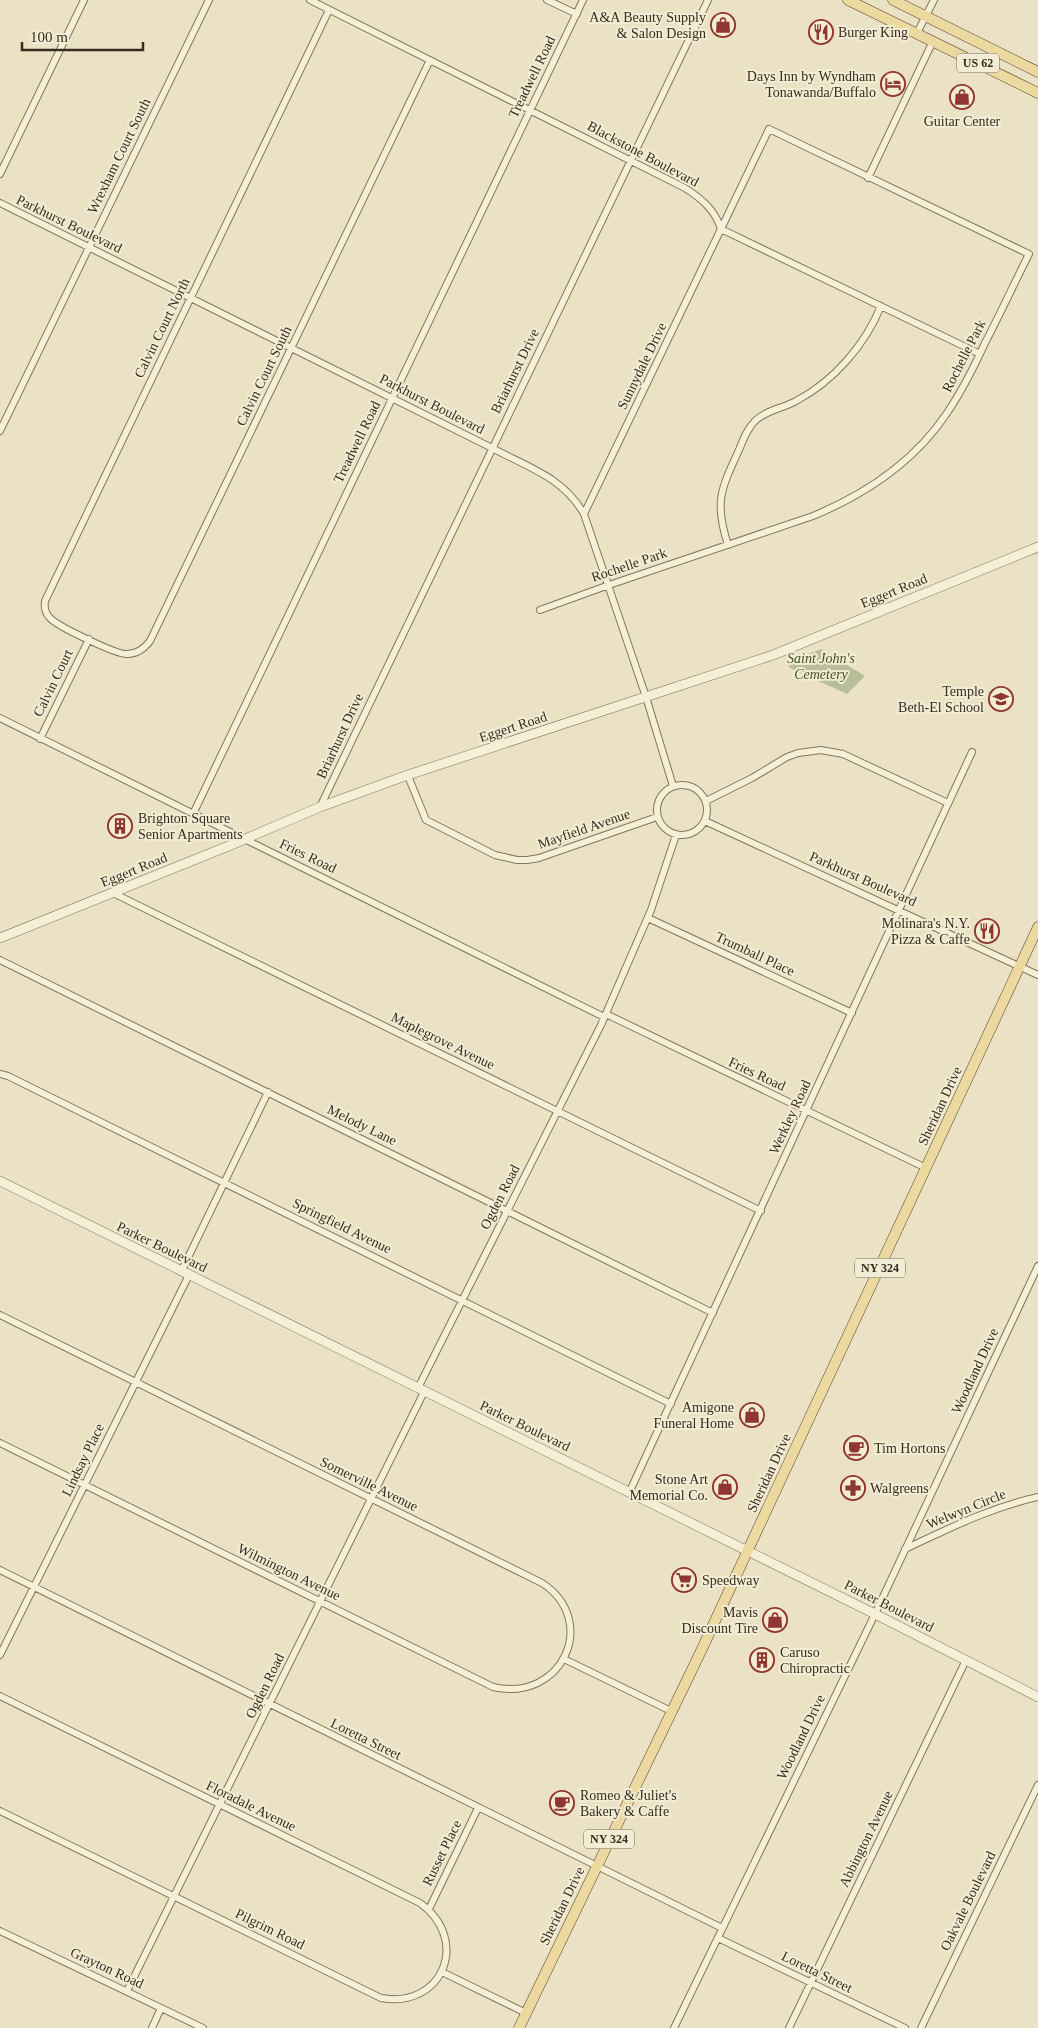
<svg xmlns="http://www.w3.org/2000/svg" width="1038" height="2028" viewBox="0 0 1038 2028" font-family="'Times New Roman',serif">
  <rect width="100%" height="100%" fill="#ebe2c5"/>
  <!-- cemetery -->
  <path fill="#b7be98" d="M821,649L865,676L847,694L790,668L788,662Z"/>
  <g fill="none" stroke-linecap="round" stroke-linejoin="round">
    <defs>
      <path id="minor" d="M310,0L685,188C702,199 715,210 721,229L980,354
        M547,0L577,14
        M329,10L45,601C44,607 45,613 50,618C57,626 117,655 127,654C137,654 144,649 150,641L430,60
        M917,33L934,0
        M0,174L84,0
        M868,178L933,41
        M0,203L492,448C527,467 563,477 584,514L646,697L673,786
        M0,431L209,0
        M728,545C714,502 721,489 739,450C743,440 747,429 755,421C766,410 784,408 796,401C834,381 865,345 881,306
        M540,610L609,585L813,516C866,494 915,461 947,413C962,391 974,367 985,343C1000,314 1014,284 1029,254L769,129L584,514
        M0,718L604,1017
        M40,739L89,639
        M408,776L426,820L495,855L517,860H527L539,858L657,817
        M657 810a25 25 0 1 1 50 0a25 25 0 1 1-50 0Z
        M706,801L752,778L787,757L798,753L821,750L843,754L948,803
        M320,807L708,0
        M193,814L583,0
        M705,821L1038,975
        M113,893L761,1211
        M648,918L852,1013
        M0,960L713,1313
        M606,1014L926,1168
        M0,1074L8,1076L671,1404
        M181,1272L268,1092
        M0,1315L542,1583C600,1621 562,1703 493,1687L0,1443
        M418,1388L601,1025L651,910L676,835
        M629,1493L972,752
        M905,1549C950,1528 989,1508 1038,1497
        M0,1570L722,1928
        M0,1655L189,1275
        M564,1659L671,1711
        M0,1696L420,1903C471,1940 443,2009 381,1998L0,1811
        M429,1909L478,1808
        M0,1931L203,2028
        M718,1938L905,2028
        M442,1972L526,2013
        M127,1991L424,1392
        M152,2028L161,2008
        M674,2028L875,1614L1038,1266
        M789,2028L966,1660
        M921,2028L1038,1785"/>
      <path id="tertiary" d="M0,938L231,845L320,807L405,776L773,655L1038,547
        M0,1181L875,1614L1038,1697"/>
      <path id="primary" d="M848,0L1038,93
        M893,0L1038,72
        M519,2028L701,1651L1038,927"/>
    </defs>
    <!-- minor casing -->
    <use href="#minor" stroke="#85745c" stroke-width="8"/>
    <!-- tertiary casing -->
    <use href="#tertiary" stroke="#85745c" stroke-width="10"/>
    <!-- primary casing -->
    <use href="#primary" stroke="#534330" stroke-width="11"/>
    <!-- minor -->
    <use href="#minor" stroke="#f6efd8" stroke-width="6"/>
    <!-- tertiary -->
    <use href="#tertiary" stroke="#f6efd8" stroke-width="9"/>
    <!-- primary -->
    <use href="#primary" stroke="#ecd99f" stroke-width="10"/>
  </g>
  <!-- icons -->
  <defs>
    <symbol id="shop-ring" viewBox="-11 -11 22 22"><circle r="9.5" fill="#f3ecd4" stroke="#903630" stroke-width="1.5"/><path d="M-5-2.5h2.3a2.7 3.5 0 0 1 5.4 0H5L5.5 6h-11ZM-1.5-2.5h3a1.5 2.3 0 0 0-3 0Z" fill="#903630"/></symbol>
    <symbol id="restaurant-ring" viewBox="-11 -11 22 22"><circle r="9.5" fill="#f3ecd4" stroke="#903630" stroke-width="1.5"/><path d="M-5-6h1v4h1v-4h1v4h1v-4h1v5L-1.5 .5V6h-2V.5L-5-1ZM5-6V6H3V1.5H1.5Q1.5-4 5-6Z" fill="#903630"/></symbol>
    <symbol id="hotel-ring" viewBox="-11 -11 22 22"><circle r="9.5" fill="#f3ecd4" stroke="#903630" stroke-width="1.5"/><path d="M-6-4.5h1.5V1H6V5H4.5V3h-9V5H-6ZM-4 0a1.8 1.8 0 1 1 3.6 0ZM.5 0V-2.5h3Q6-2.5 6 0Z" fill="#903630"/></symbol>
    <symbol id="school-ring" viewBox="-11 -11 22 22"><circle r="9.5" fill="#f3ecd4" stroke="#903630" stroke-width="1.5"/><path d="M0-5L7-2L0 1L-7-2ZM-4 1L0 2.5L4 1V4Q0 6-4 4Z" fill="#903630"/></symbol>
    <symbol id="building-ring" viewBox="-11 -11 22 22"><circle r="9.5" fill="#f3ecd4" stroke="#903630" stroke-width="1.5"/><path d="M-4-6H4V6H1V3H-1V6H-4ZM-2.5-4.3h1.7v1.8h-1.7ZM.8-4.3h1.7v1.8H.8ZM-2.5-1h1.7V.8h-1.7ZM.8-1h1.7V.8H.8Z" fill="#903630"/></symbol>
    <symbol id="cafe-ring" viewBox="-11 -11 22 22"><circle r="9.5" fill="#f3ecd4" stroke="#903630" stroke-width="1.5"/><path d="M-5.5-4.5H6V0H3Q3 3.5 0 3.5H-2.5Q-5.5 3.5-5.5 0ZM3-3.2v2h1.7v-2ZM-6 4.5H4V6H-6Z" fill="#903630"/></symbol>
    <symbol id="pharmacy-ring" viewBox="-11 -11 22 22"><circle r="9.5" fill="#f3ecd4" stroke="#903630" stroke-width="1.5"/><path d="M-2-6h4v4h4v4h-4v4h-4v-4h-4v-4h4Z" fill="#903630"/></symbol>
    <symbol id="supermarket-ring" viewBox="-11 -11 22 22"><circle r="9.5" fill="#f3ecd4" stroke="#903630" stroke-width="1.5"/><path d="M-6-5.5h2.5l.6 2H6L4.5 2H-2.5L-4.4-4H-6ZM-1.5 3.2a1.3 1.3 0 1 0 .1 0ZM3 3.2a1.3 1.3 0 1 0 .1 0Z" fill="#903630"/></symbol>
  </defs>
  <g fill-rule="evenodd">
    <use href="#shop-ring" x="709" y="11" width="28" height="28"/>
    <use href="#restaurant-ring" x="807" y="18" width="28" height="28"/>
    <use href="#hotel-ring" x="879" y="70" width="28" height="28"/>
    <use href="#shop-ring" x="948" y="83" width="28" height="28"/>
    <use href="#school-ring" x="987" y="685" width="28" height="28"/>
    <use href="#building-ring" x="106" y="812" width="28" height="28"/>
    <use href="#restaurant-ring" x="973" y="917" width="28" height="28"/>
    <use href="#shop-ring" x="738" y="1401" width="28" height="28"/>
    <use href="#cafe-ring" x="842" y="1434" width="28" height="28"/>
    <use href="#shop-ring" x="711" y="1473" width="28" height="28"/>
    <use href="#pharmacy-ring" x="839" y="1474" width="28" height="28"/>
    <use href="#supermarket-ring" x="670" y="1566" width="28" height="28"/>
    <use href="#shop-ring" x="761" y="1606" width="28" height="28"/>
    <use href="#building-ring" x="748" y="1646" width="28" height="28"/>
    <use href="#cafe-ring" x="548" y="1789" width="28" height="28"/>
  </g>
  <g text-anchor="middle" dominant-baseline="central" stroke-width="4" stroke-linejoin="round" paint-order="stroke">
    <!-- shield labels -->
    <g fill="#f3ecd4" stroke="#6f6655" stroke-width="1">
      <rect x="957" y="53.5" width="42" height="19" rx="4"/>
      <rect x="855" y="1258.5" width="50" height="19" rx="4"/>
      <rect x="584" y="1829.5" width="50" height="19" rx="4"/>
    </g>
    <g font-size="12" font-weight="bold" fill="#362c1f">
      <text x="978" y="63">US 62</text>
      <text x="880" y="1268">NY 324</text>
      <text x="609" y="1839">NY 324</text>
    </g>
    <!-- poi labels -->
    <g font-size="14" fill="#362c1f" stroke="#f3ecd4" text-anchor="end">
      <text x="706" y="17">A&amp;A Beauty Supply<tspan x="706" dy="16">&amp; Salon Design</tspan></text>
      <text x="838" y="32" text-anchor="start">Burger King</text>
      <text x="876" y="76">Days Inn by Wyndham<tspan x="876" dy="16">Tonawanda/Buffalo</tspan></text>
      <text x="962" y="121" text-anchor="middle">Guitar Center</text>
      <text x="984" y="691">Temple<tspan x="984" dy="16">Beth-El School</tspan></text>
      <text x="138" y="818" text-anchor="start">Brighton Square<tspan x="138" dy="16">Senior Apartments</tspan></text>
      <text x="970" y="923">Molinara's N.Y.<tspan x="970" dy="16">Pizza &amp; Caffe</tspan></text>
      <text x="734" y="1407">Amigone<tspan x="734" dy="16">Funeral Home</tspan></text>
      <text x="874" y="1448" text-anchor="start">Tim Hortons</text>
      <text x="708" y="1479">Stone Art<tspan x="708" dy="16">Memorial Co.</tspan></text>
      <text x="870" y="1488" text-anchor="start">Walgreens</text>
      <text x="702" y="1580" text-anchor="start">Speedway</text>
      <text x="758" y="1612">Mavis<tspan x="758" dy="16">Discount Tire</tspan></text>
      <text x="780" y="1652" text-anchor="start">Caruso<tspan x="780" dy="16">Chiropractic</tspan></text>
      <text x="580" y="1795" text-anchor="start">Romeo &amp; Juliet's<tspan x="580" dy="16">Bakery &amp; Caffe</tspan></text>
    </g>
    <!-- street labels -->
    <g font-size="14" fill="#362c1f" stroke="#f3ecd4">
      <text transform="translate(532 77) rotate(-64)">Treadwell Road</text>
      <text transform="translate(643 154) rotate(28)">Blackstone Boulevard</text>
      <text transform="translate(119 156) rotate(-64)">Wrexham Court South</text>
      <text transform="translate(69 224) rotate(26)">Parkhurst Boulevard</text>
      <text transform="translate(162 328) rotate(-64)">Calvin Court North</text>
      <text transform="translate(964 356) rotate(-63)">Rochelle Park</text>
      <text transform="translate(642 366) rotate(-64)">Sunnydale Drive</text>
      <text transform="translate(515 371) rotate(-64)">Briarhurst Drive</text>
      <text transform="translate(264 376) rotate(-64)">Calvin Court South</text>
      <text transform="translate(432 404) rotate(27)">Parkhurst Boulevard</text>
      <text transform="translate(357 442) rotate(-64)">Treadwell Road</text>
      <text transform="translate(629 565) rotate(-19)">Rochelle Park</text>
      <text transform="translate(894 591) rotate(-22)">Eggert Road</text>
      <text transform="translate(53 683) rotate(-64)">Calvin Court</text>
      <text transform="translate(513 727) rotate(-18)">Eggert Road</text>
      <text transform="translate(340 736) rotate(-65)">Briarhurst Drive</text>
      <text transform="translate(584 829) rotate(-19)">Mayfield Avenue</text>
      <text transform="translate(308 856) rotate(26)">Fries Road</text>
      <text transform="translate(134 870) rotate(-22)">Eggert Road</text>
      <text transform="translate(863 879) rotate(24)">Parkhurst Boulevard</text>
      <text transform="translate(755 954) rotate(25)">Trumball Place</text>
      <text transform="translate(443 1041) rotate(26)">Maplegrove Avenue</text>
      <text transform="translate(757 1074) rotate(25)">Fries Road</text>
      <text transform="translate(940 1106) rotate(-65)">Sheridan Drive</text>
      <text transform="translate(790 1117) rotate(-65)">Werkley Road</text>
      <text transform="translate(362 1125) rotate(26)">Melody Lane</text>
      <text transform="translate(500 1197) rotate(-63)">Ogden Road</text>
      <text transform="translate(342 1226) rotate(26)">Springfield Avenue</text>
      <text transform="translate(162 1247) rotate(26)">Parker Boulevard</text>
      <text transform="translate(975 1371) rotate(-65)">Woodland Drive</text>
      <text transform="translate(525 1426) rotate(26)">Parker Boulevard</text>
      <text transform="translate(83 1460) rotate(-64)">Lindsay Place</text>
      <text transform="translate(769 1473) rotate(-65)">Sheridan Drive</text>
      <text transform="translate(369 1484) rotate(26)">Somerville Avenue</text>
      <text transform="translate(966 1509) rotate(-22)">Welwyn Circle</text>
      <text transform="translate(289 1572) rotate(26)">Wilmington Avenue</text>
      <text transform="translate(889 1606) rotate(27)">Parker Boulevard</text>
      <text transform="translate(265 1686) rotate(-64)">Ogden Road</text>
      <text transform="translate(801 1737) rotate(-64)">Woodland Drive</text>
      <text transform="translate(366 1739) rotate(26)">Loretta Street</text>
      <text transform="translate(251 1806) rotate(26)">Floradale Avenue</text>
      <text transform="translate(866 1839) rotate(-64)">Abbington Avenue</text>
      <text transform="translate(442 1853) rotate(-64)">Russet Place</text>
      <text transform="translate(968 1901) rotate(-64)">Oakvale Boulevard</text>
      <text transform="translate(562 1906) rotate(-64)">Sheridan Drive</text>
      <text transform="translate(270 1929) rotate(26)">Pilgrim Road</text>
      <text transform="translate(107 1968) rotate(25)">Grayton Road</text>
      <text transform="translate(817 1972) rotate(26)">Loretta Street</text>
    </g>
    <!-- park labels -->
    <g font-size="14" font-style="italic" fill="#445127" stroke="#f3ecd4">
      <text x="821" y="658">Saint John's<tspan x="821" dy="16">Cemetery</tspan></text>
    </g>
  </g>
  <!-- scale -->
  <path d="M22 42v8h121v-8" fill="none" stroke="#362c1f" stroke-width="2.5"/>
  <text x="30" y="42" font-size="15" fill="#362c1f" stroke="#f3ecd4" stroke-width="4" paint-order="stroke">100 m</text>
</svg>
